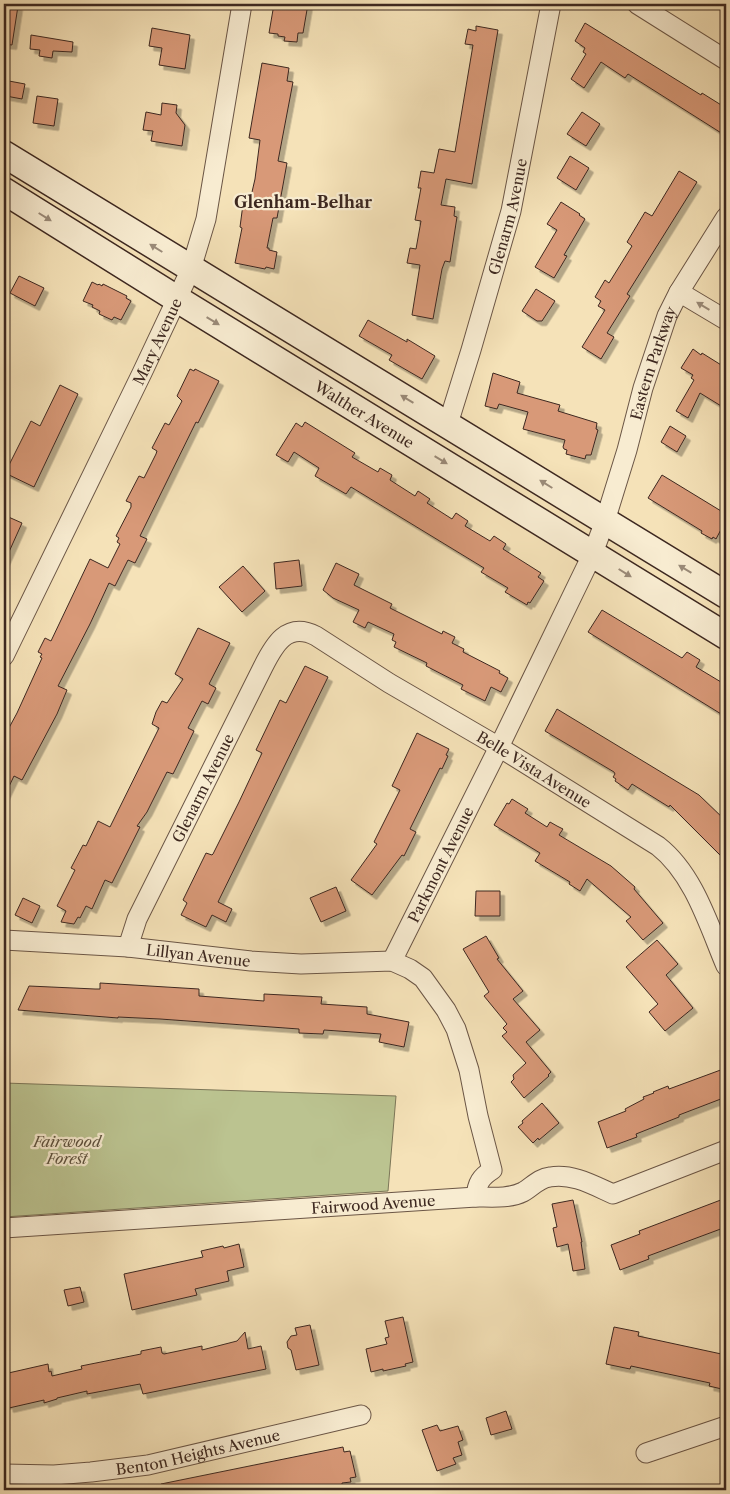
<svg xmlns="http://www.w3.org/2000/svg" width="730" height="1494" viewBox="0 0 730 1494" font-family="'Libre Caslon Text',serif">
  <defs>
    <filter id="shadow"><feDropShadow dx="4.5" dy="4.5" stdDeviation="0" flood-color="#0004"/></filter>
  </defs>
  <rect width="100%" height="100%" fill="#f5e2b8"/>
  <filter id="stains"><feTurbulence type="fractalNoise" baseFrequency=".004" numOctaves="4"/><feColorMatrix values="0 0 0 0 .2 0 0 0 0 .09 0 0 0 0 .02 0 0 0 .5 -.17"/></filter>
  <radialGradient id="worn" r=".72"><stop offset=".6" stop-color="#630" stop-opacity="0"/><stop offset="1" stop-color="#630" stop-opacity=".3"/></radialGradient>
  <!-- green -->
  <path fill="#bbc390" stroke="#7c7658" d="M4,1083L396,1096L388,1191L4,1217Z"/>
  <!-- building -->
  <path fill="#d89978" stroke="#3d2820" filter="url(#shadow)" d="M4,4L18,6L12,45L4,44Z
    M274,4H308L303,33H298L297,42L284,41L285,37L278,36V34L269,33Z
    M585,23L701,95L702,93L726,108V136L628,74L625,78L601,62L584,88L571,79L586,54L583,52L585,48L575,41Z
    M476,26L498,30L472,184L446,179L441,205L455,207L454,216L457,217L450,262L445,261L442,269L433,319L412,315L420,265L407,263L410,248L416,249L421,221L415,220L421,188H418L421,171L434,173L439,149L455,152L473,45L465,44L468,29L476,31Z
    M152,28L190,35L185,69L159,65L162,48L149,46Z
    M31,35L73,42L72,52L53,51L52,58L39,56L40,50L30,49Z
    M262,63L289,68L287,81L293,82L278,161L287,163L277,218H273L267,248H269V250L277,252L274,269L266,267L265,269L235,263L242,228L240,227L243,204L249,205L255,179L260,140L249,138Z
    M9,81L25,84L22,99L6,96Z
    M37,96L58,99L54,126L33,123Z
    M162,103L177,105L176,113L185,125L182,146L151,141L153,131L143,130L146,112L161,115Z
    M582,112L600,124L586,146L567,134Z
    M570,156L589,168L576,190L557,178Z
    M679,171L697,182L627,294L630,296L607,333L614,337L601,359L582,347L605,310L598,306L601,301L595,297L605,280L609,283L632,246L627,242L645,212L652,216Z
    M561,202L580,214L579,215L585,219L564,255L567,256L554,278L535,267L557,230L547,224Z
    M19,276L44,288L35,306L10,293Z
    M92,282L98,285L99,284L102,286L103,284L127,296L126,298L131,301L121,320L114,317L112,320L99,314L100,311L92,307L93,305L83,301Z
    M536,289L555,301L542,321H537L522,311Z
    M368,320L407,342V339L435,356L422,379L389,360L392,355L359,336Z
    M693,349L701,355L702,353L726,368V409L700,393L688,418L676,411L694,380L691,378L693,375L681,368Z
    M190,369L194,371L195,369L219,381L198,423L196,422L140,536L147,539L135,563L128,560L115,586L109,583L90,624L58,686L67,690L57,714L22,780L14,776L4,797V737L17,713L42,658L40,657L42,654L38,652L45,638L51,641L90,559L108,568L120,544L117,542L119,538L116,536L131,507V503L126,501L139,476L144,478L156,454L157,451L152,448L165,423L169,425L182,401L177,396Z
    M493,373L520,382L517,393L560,405L558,411L597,423L596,429L598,430L591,455H586L585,459L566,454L567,450L564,449L563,447L565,440L523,429L528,412L499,404L497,409L485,406Z
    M60,385L78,394L34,487L5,473L31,421L40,426Z
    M305,422L355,453L352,457L378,472L380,468L392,475L390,480L415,496L418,491L430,499L427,503L452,519L456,513L468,521L465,526L490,541L494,536L506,544L503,549L541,573L538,577L544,581L530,603L528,602L527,605L505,592L508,588L481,572L484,568L351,487L346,494L315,476L319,468L294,452L288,462L276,455L296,423L302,427Z
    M670,426L686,436L677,452L661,442Z
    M662,475L726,514V520L716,539L713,537L712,539L701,533L702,531L648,498Z
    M4,515L22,523L4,563Z
    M299,560L302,586L276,589L274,563Z
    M336,563L359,574L354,585L392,604L390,608L442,634L443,631L455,637L452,643L464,649L463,652L500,671L499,673L508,678L501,692L491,687L485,701L461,689L463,685L426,666L427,663L394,647L396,642L392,640L394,634L368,622L365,628L353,622L359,610L333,598L323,590Z
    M243,566L265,591L242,612L219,587Z
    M602,610L682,658L687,652L700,660L696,667L726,685V717L588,632Z
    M198,628L230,643L209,684L216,688L208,704L202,701L188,728L194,731L176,768L173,774L167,772L147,812L137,826L140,827L112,883L105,880L92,909L86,906L80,918L78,917L74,924L61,922L66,911L57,906L75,870L71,868L83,845L86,846L98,821L110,827L159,728L152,724L156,712L162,701L167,703L183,679L175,674Z
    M305,666L328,677L218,902L232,909L226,922L212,915L206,927L181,915L187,903L183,900L206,853L212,855L213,854L239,802L262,753L256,750L280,700L286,703Z
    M557,709L699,795L726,821V861L670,805L669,807L632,784L628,790L615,781L616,779L613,777L615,774L614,772L545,731Z
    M417,733L449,749L446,755L448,756L442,769L440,768L437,774L410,829L416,832L404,856L402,855L372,895L351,880L377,844L374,842L400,790L392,786Z
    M512,799L528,809L525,813L547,827L550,822L557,826L563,829L559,835L564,838L611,866L635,887L634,889L663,923L643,940L626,921L631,917L587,879L580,891L569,884L570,882L535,861L540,853L494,825L507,803L509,804Z
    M336,887L346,911L321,922L310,898Z
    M476,891H500V916H475Z
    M23,898L40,906L32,923L15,915Z
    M486,936L499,958L497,959L523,991L513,999L540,1030L526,1042L551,1072L548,1075L549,1076L524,1098L511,1082L514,1079L513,1075L526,1063L502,1036L507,1032L503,1028L507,1024L484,996L489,992L463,949Z
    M657,940L678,964L666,975L693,1008L665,1031L649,1012L658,1004L626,967Z
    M100,983L199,989V996L264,1001V994L322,997L321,1004L367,1007V1014L409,1022L404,1047L379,1042L381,1034L324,1030L323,1034L299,1033V1029L160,1019L118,1017V1018L18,1010L29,986L95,989H100Z
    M726,1068V1097L679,1115V1117L636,1134L637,1137L607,1148L598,1122L626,1111L625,1109L644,1099L643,1097L654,1093L653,1092L668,1086L669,1089Z
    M542,1103L559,1123L539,1140L538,1138L533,1143L518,1127L523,1123L522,1121Z
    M726,1198V1227L648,1256L649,1259L620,1270L611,1245L640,1234L639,1231Z
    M573,1200L582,1242H581L585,1269L573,1271L568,1244L557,1247L553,1228L557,1227L552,1204Z
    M239,1244L244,1267L227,1271L229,1281L195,1289L197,1295L132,1310L124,1274L203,1257L201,1251L223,1246L224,1248Z
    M80,1287L84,1302L68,1306L64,1290Z
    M403,1317L413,1362L405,1364L406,1366L383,1371V1369L371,1372L366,1349L387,1344L385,1338L389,1337L385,1321Z
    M310,1325L319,1365L296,1370L291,1350L288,1348L287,1342L291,1336L297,1335L295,1328Z
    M614,1327L639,1332L638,1336L726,1355V1390L709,1386L710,1383L631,1366L630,1369L606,1364Z
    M245,1332L248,1349L261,1346L266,1369L143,1394L140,1384L87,1394V1391L57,1398V1399L44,1403V1400L9,1408L8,1404L4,1405V1374L48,1364L49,1372L51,1371L52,1376L82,1369L81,1366L141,1354V1351L161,1347L162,1353L164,1354L202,1346V1350L237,1341Z
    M506,1411L512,1429L491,1435L486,1418Z
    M437,1425L440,1431L458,1426L463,1440L458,1442L462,1455L453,1458L456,1464L437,1471L422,1430Z
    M343,1447L344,1452L350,1451L356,1477L350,1478L351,1482L342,1483V1486L320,1490H161V1484Z"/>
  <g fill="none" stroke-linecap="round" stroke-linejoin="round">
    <defs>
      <g id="minor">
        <path d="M637,4L726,60"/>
        <path d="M679,292L726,320"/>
        <path id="s1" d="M448,424L471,350L511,211L551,4"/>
        <path id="s2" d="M4,656L142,373L191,269L206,219L242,4"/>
        <path id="s3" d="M4,940L128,947L251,961L301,964L392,961L410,969L423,978L446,1010L456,1029L469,1070L478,1116L492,1170C481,1177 477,1183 476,1197"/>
        <path id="s4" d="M128,947L137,919L263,667C274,645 287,621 316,636L389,683L499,747L658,846C694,874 709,926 726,966"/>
        <path id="s5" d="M392,961L499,747L593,553L605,521L627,450L643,388L667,316L679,292L726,217"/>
        <path id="s6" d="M4,1228L476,1197C490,1197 509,1199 523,1192C532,1187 539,1178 550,1177C572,1173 593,1185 613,1194L726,1150"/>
        <path d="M646,1453L726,1426"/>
        <path id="s7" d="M4,1474L54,1475L91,1472L148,1465L361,1415"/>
      </g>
      <g id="secondary">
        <path d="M4,154L726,595"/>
        <path id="s8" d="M4,191L177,299L726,636"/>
      </g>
    </defs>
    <!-- minor casing -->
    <use href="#minor" stroke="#6b5646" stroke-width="21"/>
    <!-- secondary casing -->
    <use href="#secondary" stroke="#3d2820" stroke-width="29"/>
    <!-- minor -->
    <use href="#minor" stroke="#f8ecd1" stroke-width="19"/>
    <!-- secondary -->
    <use href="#secondary" stroke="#f8ecd1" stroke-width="26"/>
  </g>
  <!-- one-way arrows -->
  <defs><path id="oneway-solid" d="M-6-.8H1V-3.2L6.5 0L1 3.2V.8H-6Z" transform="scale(1.25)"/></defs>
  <g fill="#9a8a78">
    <use href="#oneway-solid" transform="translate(45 217) rotate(32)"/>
    <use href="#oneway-solid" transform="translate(156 248) rotate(-148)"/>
    <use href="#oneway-solid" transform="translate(703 306) rotate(-149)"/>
    <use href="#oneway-solid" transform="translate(213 321) rotate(31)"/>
    <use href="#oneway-solid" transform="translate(407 399) rotate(-149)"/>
    <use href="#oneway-solid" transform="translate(441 460) rotate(31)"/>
    <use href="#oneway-solid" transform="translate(546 484) rotate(-148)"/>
    <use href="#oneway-solid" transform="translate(685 569) rotate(-149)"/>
    <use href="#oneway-solid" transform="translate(625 573) rotate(32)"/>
  </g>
  <g text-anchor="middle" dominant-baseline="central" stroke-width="4.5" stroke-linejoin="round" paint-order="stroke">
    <!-- street labels -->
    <g font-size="15" fill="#3d2820" stroke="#f8ecd1">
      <text stroke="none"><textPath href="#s1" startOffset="216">Glenarm Avenue</textPath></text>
      <text stroke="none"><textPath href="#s2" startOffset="350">Mary Avenue</textPath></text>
      <text stroke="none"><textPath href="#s5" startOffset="654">Eastern Parkway</textPath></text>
      <text stroke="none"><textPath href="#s8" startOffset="424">Walther Avenue</textPath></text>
      <text stroke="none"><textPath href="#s4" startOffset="638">Belle Vista Avenue</textPath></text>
      <text stroke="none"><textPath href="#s4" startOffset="176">Glenarm Avenue</textPath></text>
      <text stroke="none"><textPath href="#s5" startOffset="108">Parkmont Avenue</textPath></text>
      <text stroke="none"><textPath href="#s3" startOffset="195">Lillyan Avenue</textPath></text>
      <text stroke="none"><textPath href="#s6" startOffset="370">Fairwood Avenue</textPath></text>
      <text stroke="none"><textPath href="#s7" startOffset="196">Benton Heights Avenue</textPath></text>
    </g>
    <!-- park labels -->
    <g font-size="15" font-style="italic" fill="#5c4f3c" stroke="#f8ecd1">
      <text x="67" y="1141">Fairwood<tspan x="67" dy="17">Forest</tspan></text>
    </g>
    <!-- neighbourhood labels -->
    <g font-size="16" font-weight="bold" fill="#3d2820" stroke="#f8ecd1">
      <text x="303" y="202">Glenham-Belhar</text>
    </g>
  </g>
  <!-- margin -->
  <rect width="730" height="1494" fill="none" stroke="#f5e2b8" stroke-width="20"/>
  <rect x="5" y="5" width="720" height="1484" fill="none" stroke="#3d2820" stroke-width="2.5"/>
  <rect x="10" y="10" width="710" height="1474" fill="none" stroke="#3d2820"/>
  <rect width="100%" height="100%" filter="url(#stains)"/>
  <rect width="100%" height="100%" fill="url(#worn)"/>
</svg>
